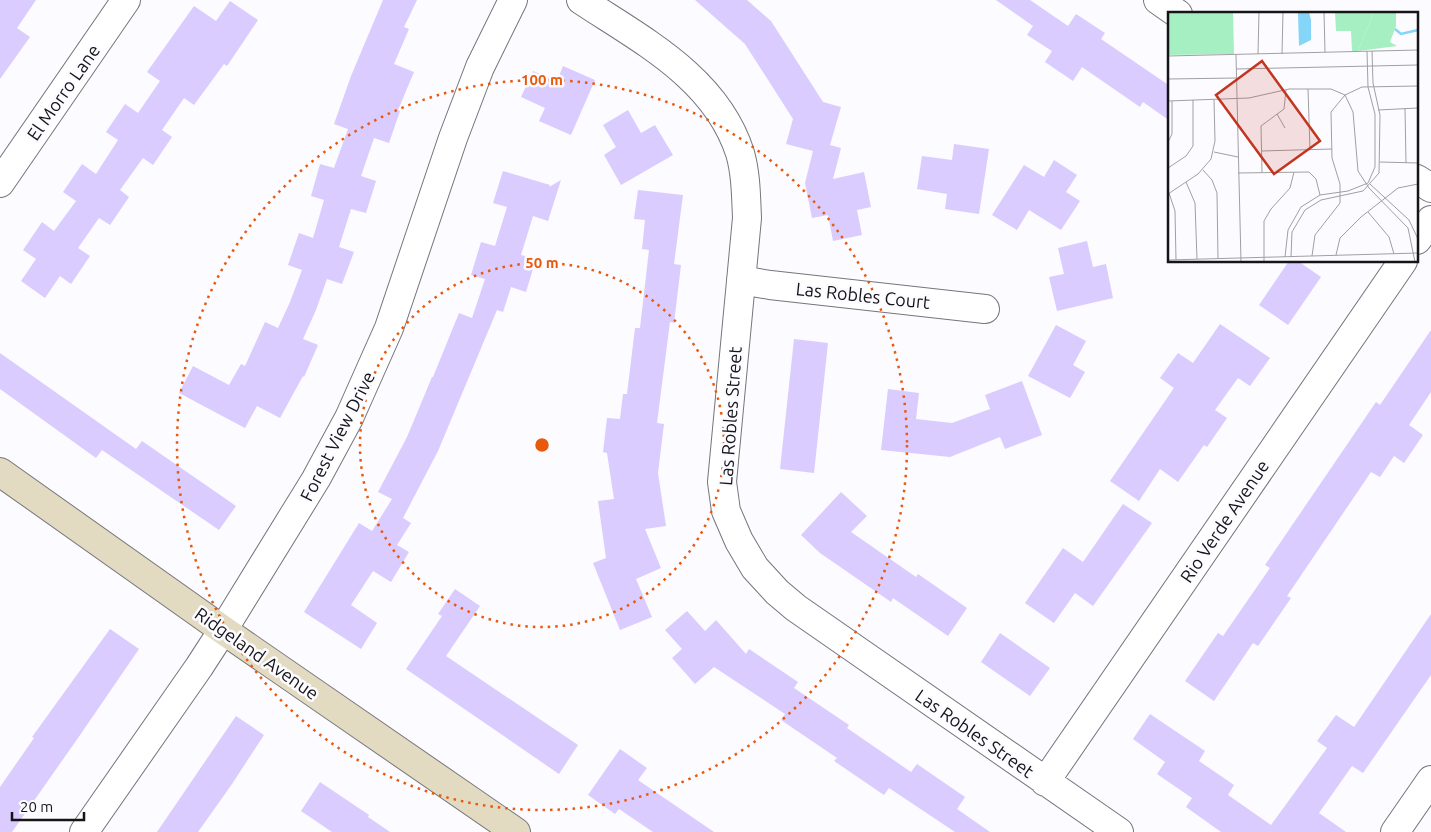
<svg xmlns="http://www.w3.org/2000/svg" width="1431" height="832" viewBox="0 0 1431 832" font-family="Ubuntu,sans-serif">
  <rect width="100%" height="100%" fill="#fcfbff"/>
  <!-- building -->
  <path fill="#daccfe" d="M0,0H36L17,28L30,37L0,79Z
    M383,0H417L404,27L409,29L394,64L414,72L398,110L400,111L389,143L374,138L361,176L376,181L366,213L351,209L339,247L354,252L342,284L327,279L316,310L303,339L318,345L304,377L303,376L280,418L257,406L245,428L179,393L193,366L229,385L241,364L245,366L265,322L278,328L290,302L302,270L288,265L299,233L313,238L324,200L311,196L320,164L334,168L348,129L334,124L351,76Z
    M695,0H747L771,21L823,102L841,107L830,145L841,148L833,179L864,172L871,207L857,210L862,235L833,241L828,215L812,218L805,183L813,151L786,144L793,119L745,44Z
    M996,0H1030L1068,26L1076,14L1105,33L1101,39L1170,86V121L1143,102L1140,107L1082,67L1073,81L1045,62L1052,51L1027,35L1033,26Z
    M230,1L258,20L227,66L224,64L194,105L184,98L162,130L172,137L153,165L143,158L120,190L129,197L110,225L99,218L78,248L90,256L71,284L60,276L45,298L21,281L36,259L23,250L42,222L54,231L76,201L63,192L82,164L96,174L118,140L106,132L125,104L138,113L160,81L147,72L194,6L216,21Z
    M563,66L595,80L571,135L539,121L545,108L521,97L533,71L557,81Z
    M628,110L641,133L655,125L673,155L621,185L604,155L616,147L603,125Z
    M954,144L989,149L979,214L945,209L947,194L917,189L922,156L952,160Z
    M1054,160L1077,175L1066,192L1080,201L1061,230L1029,210L1017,230L992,215L1024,165L1044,177Z
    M503,171L550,185L549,187L561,180L548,221L533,216L521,255L536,259L526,292L511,287L503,312L497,310L438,451L403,518L411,523L397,545L409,552L391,582L373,571L351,605L377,623L361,649L304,612L359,523L372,531L392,499L378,492L407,437L432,377H433L459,313L472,318L485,279L471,275L481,242L495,246L507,207L493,203Z
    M638,190L683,195L674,264L681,265L674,323L670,322L657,423L664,424L658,473L666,526L645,529L661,568L636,579L652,617L620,630L593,563L606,558L598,501L614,499L607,453L603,452L607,418L620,419L623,394H627L635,328H640L649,250L642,249L645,220L634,219Z
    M1087,241L1093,267L1106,264L1113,298L1057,311L1049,277L1064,274L1058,248Z
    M1289,261H1298L1321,277L1288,325L1259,305Z
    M1220,324L1270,358L1250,386L1238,378L1215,410L1227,418L1207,447L1204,445L1178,482L1160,469L1139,501L1110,481L1174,388L1160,378L1178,353L1193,363Z
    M1056,325L1086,341L1073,365L1085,372L1070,398L1028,376Z
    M1431,330V392L1409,425L1423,435L1404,463L1394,456L1380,477L1371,472L1287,596L1291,598L1258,646L1253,643L1214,701L1185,681L1218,633L1223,636L1270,568L1265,565L1376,402L1380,405Z
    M794,339L828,343L814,473L780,469Z
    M0,353L136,449L142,441L236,506L219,530L102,450L96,458L0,389Z
    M1022,381L1042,435L1005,449L1000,437L950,457L881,450L888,389L919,393L916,419L952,423L990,409L985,395Z
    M841,492L867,516L851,532L916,577L918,574L967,608L948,636L893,598L891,602L820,553L801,535Z
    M1123,504L1152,523L1093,606L1075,593L1054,623L1025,603L1063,548L1083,562Z
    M455,589L480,606L446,656L578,745L559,774L406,669L442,616L438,614Z
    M687,611L705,631L716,620L746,654L749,649L798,682L794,688L849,725L847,728L911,772L917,764L965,797L957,809L990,832H955L889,788L884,795L834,761L837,758L781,720L785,714L714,667L695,684L672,658L682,649L665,630Z
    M1431,614V675L1363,773L1352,766L1319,813L1346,832H1221L1186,807L1192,798L1157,774L1165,762L1133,739L1150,714L1205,751L1199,761L1234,785L1228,795L1271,825L1327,748L1317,741L1336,715L1354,727Z
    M110,629L139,649L78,738L12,832H0V787L34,738L32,737Z
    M1000,633L1050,668L1030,696L981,662Z
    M236,716L264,735L232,784L198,832H157Z
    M620,749L647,768L638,780L714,832H653L619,809L615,814L588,795Z
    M320,782L369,815L368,817L390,832H332L301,811Z"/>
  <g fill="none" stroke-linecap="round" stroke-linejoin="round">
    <defs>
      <path id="street" d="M581,0C643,41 716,78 740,153C746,174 746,196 747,218L722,482L726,511L739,541L755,568L777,592L796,608L1119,832
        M1158,0L1178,14
        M1417,179L1431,188
        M0,183L126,0
        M1417,240L1431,220
        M741,280L770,285L985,309
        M1045,782L1403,261
        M84,832L199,667L223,630L316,479L349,418L389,328L453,138L480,67L513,0
        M1395,832L1431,780"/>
      <path id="secondary" d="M0,472L223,630L516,832"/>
    </defs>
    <!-- street casing -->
    <use href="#street" stroke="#76757b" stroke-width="30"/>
    <!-- secondary casing -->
    <use href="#secondary" stroke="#76757b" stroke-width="30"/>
    <!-- street -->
    <use href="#street" stroke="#fff" stroke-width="28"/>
    <!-- secondary -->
    <use href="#secondary" stroke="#e2dbc2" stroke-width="28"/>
  </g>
  <!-- distance rings -->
  <g fill="none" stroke="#e8590c" stroke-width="2.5" stroke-dasharray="2.5 5">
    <circle cx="542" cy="445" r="182"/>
    <circle cx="542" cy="445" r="365"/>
  </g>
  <g text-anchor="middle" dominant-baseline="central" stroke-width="5" stroke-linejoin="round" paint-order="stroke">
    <!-- street labels -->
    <g font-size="18" fill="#151517" stroke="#fcfbff">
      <text transform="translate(63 92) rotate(-55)">El Morro Lane</text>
      <text transform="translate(863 295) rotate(6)">Las Robles Court</text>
      <text transform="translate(730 416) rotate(-86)">Las Robles Street</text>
      <text transform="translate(337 436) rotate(-63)">Forest View Drive</text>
      <text transform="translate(1224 521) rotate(-56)">Rio Verde Avenue</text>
      <text transform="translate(257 653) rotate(35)">Ridgeland Avenue</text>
      <text transform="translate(975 733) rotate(35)">Las Robles Street</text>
    </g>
  </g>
  <!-- overview -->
  <g transform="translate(1168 12)">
    <rect width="250" height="250" fill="#fcfbff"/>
    <path d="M167,0H206L190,39H184L183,19H168Z" fill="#a5efc3"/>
    <path d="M0,0H65L66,42L0,43ZM206,0H228V14L222,30L229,34L190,39Z" fill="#a5efc3"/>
    <path d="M130,0H141L143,8V28L131,34Z" fill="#84d5f7"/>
    <path fill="none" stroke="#84d5f7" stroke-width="2.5" d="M227,17L233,22L250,18"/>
    <path fill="none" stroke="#a09fa2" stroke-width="1" d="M156,0L157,40M90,42L91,0M114,42L115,0M68,43L73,250M0,44L250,38M68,57L250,53M0,67L68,66M140,77L142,138M0,89L81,86L121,77H163L177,83L194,75L250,74M237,96L238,151M210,98L250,96M109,102L117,116M0,130L4,122V89M93,139L164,137M46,140L70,145M212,150L250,151M0,156L18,144L25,134V88M35,158L44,168L49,181L50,247M94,160L93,114L116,97L118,78M70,161L141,160L148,167L152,183M18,170L27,191L29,247M202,172L241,208L250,227M1,181L7,199L8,248M0,182L30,162L43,147L47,129L46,88M200,200L221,225L226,242M168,243L172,226L193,205L230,176L250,172M144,244L147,223L172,191V172L164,146L163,100L177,83L185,100L190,159L201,176L240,216L247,250M117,245L120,218L133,195L152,183L180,179L200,171L207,155V102L200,75L199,39M123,245L124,220L137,198L153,188L195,179L211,161L212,103L205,71L204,39M0,248L250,241M96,250V209L103,197L122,176L126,160"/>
    <path fill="#c23620" fill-opacity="0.15" stroke="#c23620" stroke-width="2.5" d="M94,49L152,129L106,162L48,83Z"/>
    <rect width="250" height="250" fill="none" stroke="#151517" stroke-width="2.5"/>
  </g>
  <circle cx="542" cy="445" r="8" fill="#e8590c" stroke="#fcfbff" stroke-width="2.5"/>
  <g font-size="15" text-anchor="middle" font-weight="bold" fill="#e8590c" stroke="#fcfbff" stroke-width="5" stroke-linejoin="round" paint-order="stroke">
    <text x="542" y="85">100 m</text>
    <text x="542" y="268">50 m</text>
  </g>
  <!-- scale -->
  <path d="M12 812v8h72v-8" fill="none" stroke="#151517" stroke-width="2.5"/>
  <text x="20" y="812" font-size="15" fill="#151517" stroke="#fcfbff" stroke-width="4" paint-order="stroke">20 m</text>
</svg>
